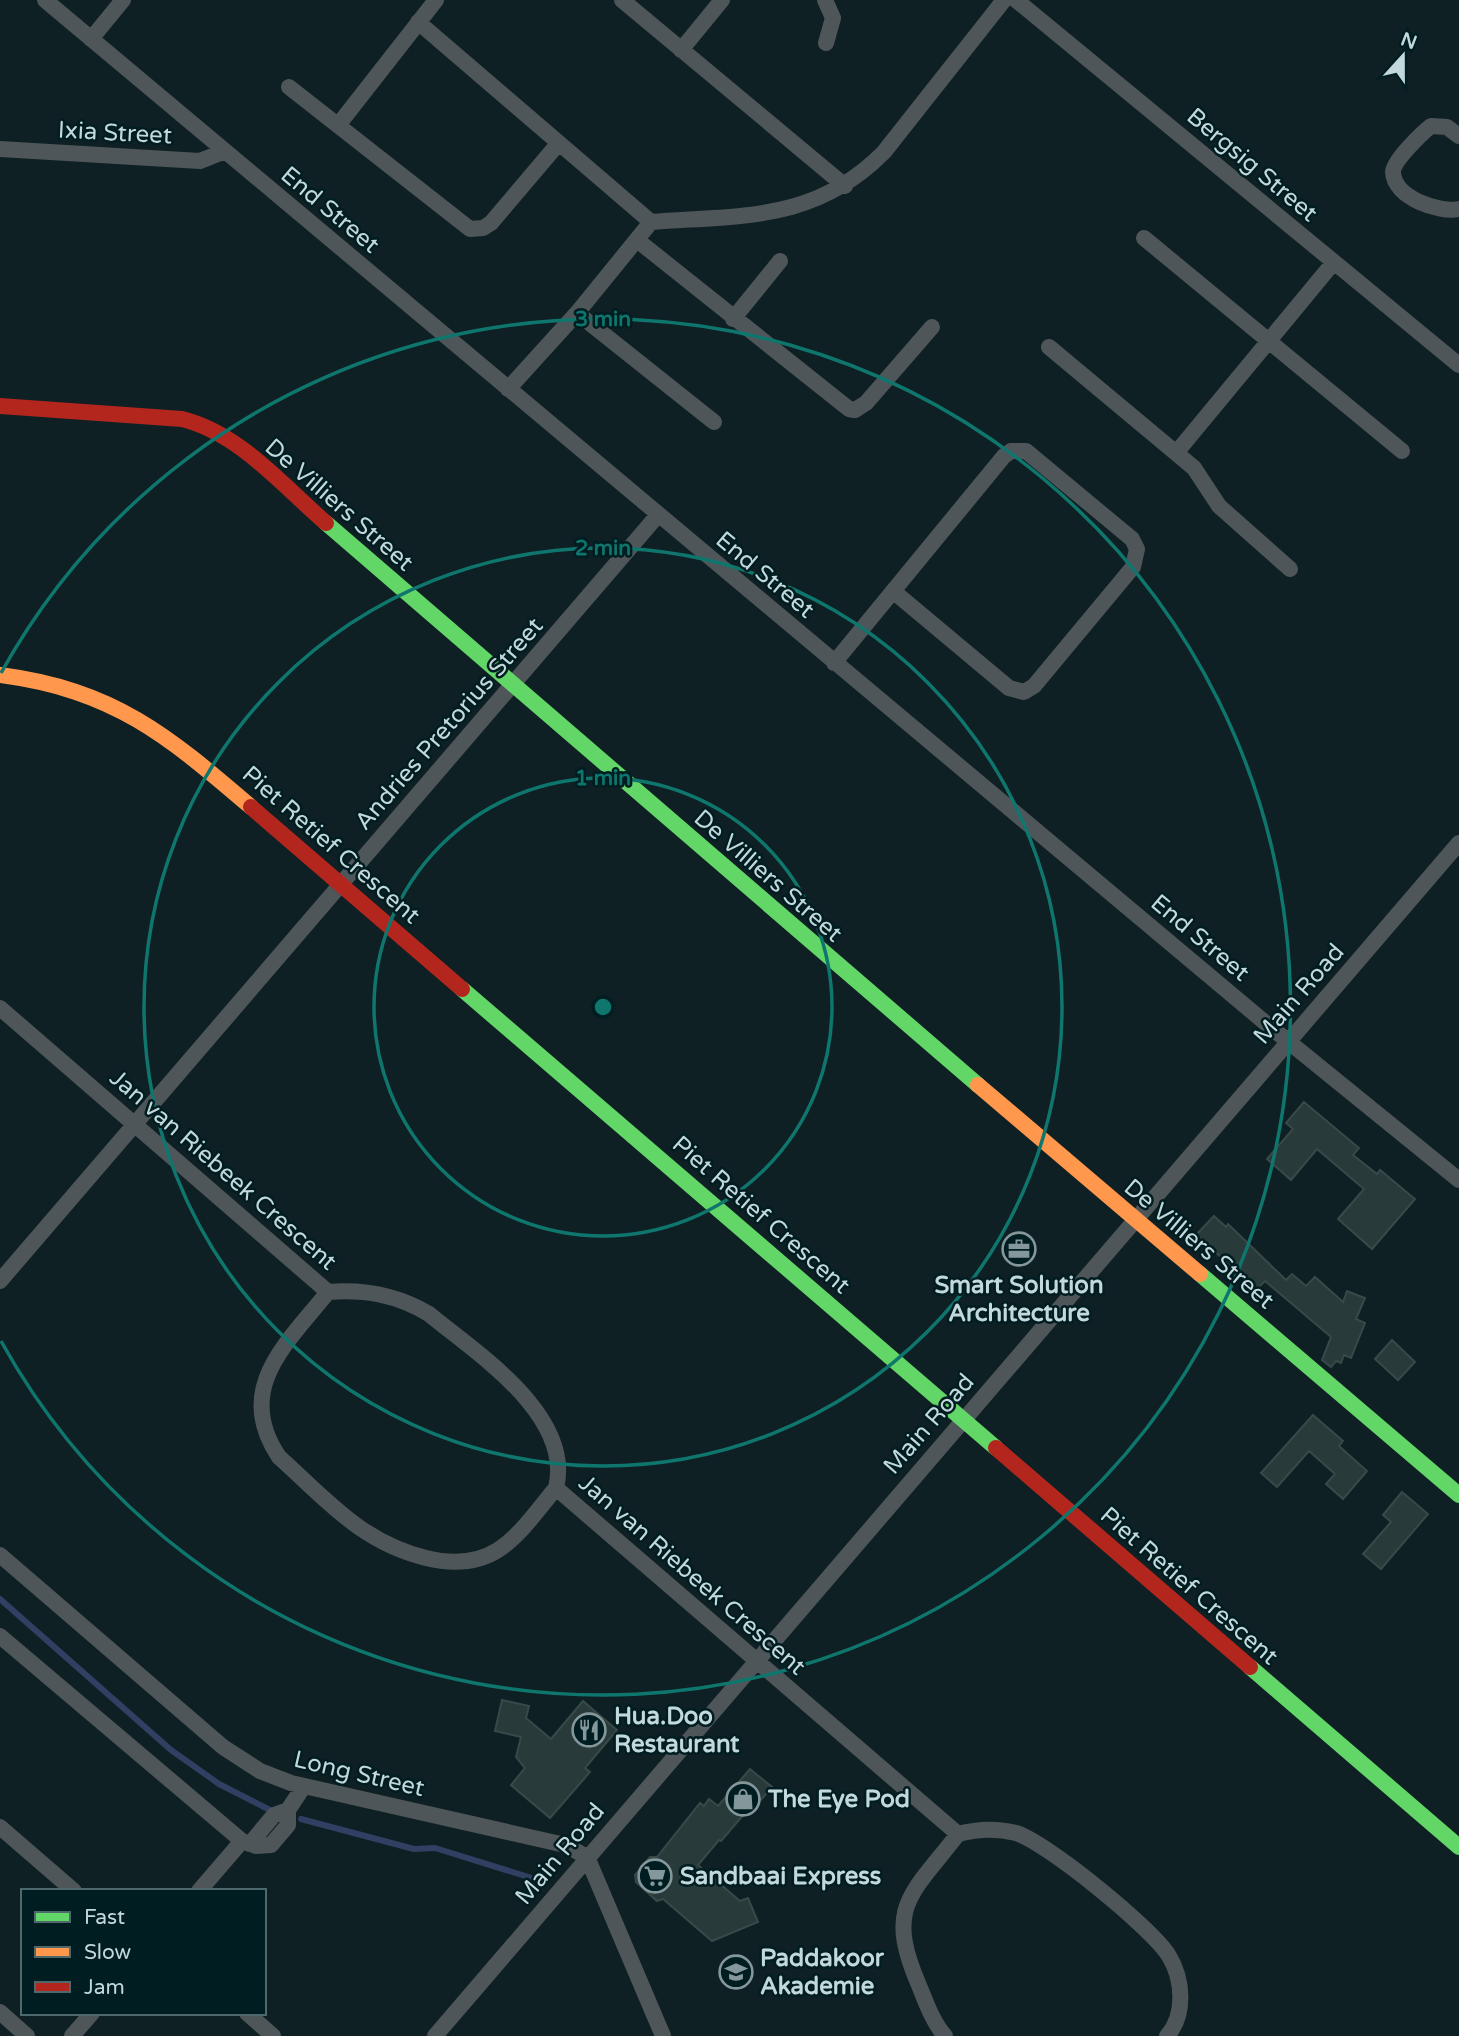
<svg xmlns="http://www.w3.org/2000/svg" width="1459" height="2036" viewBox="0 0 1459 2036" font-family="'Varela Round',sans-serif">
  <rect width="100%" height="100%" fill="#0e2023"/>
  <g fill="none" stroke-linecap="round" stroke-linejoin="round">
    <!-- stream -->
    <path stroke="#313f63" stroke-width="6" d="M0,1599L171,1750L219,1784L270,1810
      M301,1819L414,1849L435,1848L535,1879L547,1876"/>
  </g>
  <!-- building -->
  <path fill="#293a3a" stroke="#394949" stroke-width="2" d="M1304,1102L1359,1148L1353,1155L1377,1174L1380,1170L1415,1199L1372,1249L1338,1219L1364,1189L1317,1149L1291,1180L1267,1159L1293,1129L1286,1123Z
    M1214,1216L1226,1227L1228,1224L1286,1280L1292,1274L1306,1286L1315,1277L1343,1302L1347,1291L1365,1298L1356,1319L1365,1323L1351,1358L1344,1355L1341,1363L1336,1361L1331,1367L1322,1360L1331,1337L1265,1281L1257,1289L1196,1235Z
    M1392,1340L1415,1362L1398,1380L1375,1359Z
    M1313,1415L1343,1441L1339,1446L1367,1471L1343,1499L1326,1484L1335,1474L1309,1451L1277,1487L1261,1473Z
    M1402,1492L1428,1514L1381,1569L1363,1554L1391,1522L1383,1515Z
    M502,1700L529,1706L526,1718L551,1739L583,1701L617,1730L585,1768L590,1772L550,1818L511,1785L525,1768L516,1757L521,1737L495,1731Z
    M750,1769L772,1787L748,1815L745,1813L721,1841L719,1840L698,1865L740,1901L748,1898L758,1922L712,1941L663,1899L657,1901L636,1882L635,1875L650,1857H657L700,1803L704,1806L709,1799L718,1806Z"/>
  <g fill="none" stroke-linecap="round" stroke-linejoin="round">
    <!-- street -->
    <path stroke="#4e5659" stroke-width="16" d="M45,0L1274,1030L1459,1180
      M622,0L845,186
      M825,0L833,18L826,43
      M1016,0L1459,365
      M418,22L651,222
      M91,39L123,0
      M681,50L722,0
      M289,87L470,229L483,228L491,223L558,144
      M339,124L436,0
      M1459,136L1447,127L1431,126C1422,133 1393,161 1393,172C1394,198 1439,213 1459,209
      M0,149L200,161L225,151
      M1144,238L1402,451
      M637,240L849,409L855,410L866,403L932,327
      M577,313L714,422
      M733,319L780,261
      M1049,347L1194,468L1219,506L1290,569
      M508,389L577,313L651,222C742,215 815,222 884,152L1004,0
      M1176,453L1334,262
      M834,663C891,594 948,525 1004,456L1011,451H1026L1132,539L1137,549L1133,567L1034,686L1024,692L1009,688L893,591
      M0,1008L328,1292C365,1289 397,1295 429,1314C476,1353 574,1415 556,1488C539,1508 521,1535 498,1550C476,1564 451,1564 426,1558C361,1542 327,1500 279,1457C233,1389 287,1343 328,1292
      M0,1281L658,515
      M556,1488L958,1834
      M0,1555L223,1747L260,1771L291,1783L565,1845L587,1857L663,2036
      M0,1636L242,1841L256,1846L271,1845L288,1825V1810
      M0,1827L74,1891
      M958,1834C977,1829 997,1828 1016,1833C1046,1842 1153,1929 1169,1956C1183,1979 1186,2015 1167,2036
      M250,1844L274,1815L288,1810L304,1786
      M199,1891L242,1841
      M0,2012L27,2036
      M247,2013L273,2036
      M72,2036L92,2013
      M435,2036L1459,843
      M945,2036C932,2021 926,2002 918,1983C885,1906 912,1894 958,1834"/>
    <!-- fast -->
    <path stroke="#63d668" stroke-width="16" d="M326,523L978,1085
      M462,989L996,1448
      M1200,1274L1459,1495
      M1250,1667L1459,1847"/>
    <!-- slow -->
    <path stroke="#ff974d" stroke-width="16" d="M0,675C114,690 167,735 251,807
      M978,1085L1200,1274"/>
    <!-- jam -->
    <path stroke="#b3261e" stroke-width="16" d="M0,406L182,419C239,433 282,485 326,523
      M251,807L462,989
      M996,1448L1250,1667"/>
  </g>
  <!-- distance rings -->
  <g fill="none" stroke="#0f766e" stroke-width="3.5">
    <circle cx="603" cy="1007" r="229"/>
    <circle cx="603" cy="1007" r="459"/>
    <path d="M1 673A688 688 0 1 1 1 1341"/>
  </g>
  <!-- icons -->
  <defs>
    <symbol id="office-ring" viewBox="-11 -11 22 22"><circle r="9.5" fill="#001d21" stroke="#84989b" stroke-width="1.5"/><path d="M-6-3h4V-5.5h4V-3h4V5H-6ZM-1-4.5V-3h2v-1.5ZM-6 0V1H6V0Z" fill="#84989b"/></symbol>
    <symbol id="restaurant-ring" viewBox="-11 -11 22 22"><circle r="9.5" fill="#001d21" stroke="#84989b" stroke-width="1.5"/><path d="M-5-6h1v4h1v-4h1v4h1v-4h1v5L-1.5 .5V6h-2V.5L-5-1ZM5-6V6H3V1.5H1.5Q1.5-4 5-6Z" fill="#84989b"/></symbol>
    <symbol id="shop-ring" viewBox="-11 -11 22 22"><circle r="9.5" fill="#001d21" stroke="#84989b" stroke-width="1.5"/><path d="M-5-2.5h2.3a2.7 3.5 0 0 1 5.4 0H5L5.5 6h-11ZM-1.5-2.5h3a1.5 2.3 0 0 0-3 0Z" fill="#84989b"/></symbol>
    <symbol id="supermarket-ring" viewBox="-11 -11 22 22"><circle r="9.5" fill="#001d21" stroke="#84989b" stroke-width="1.5"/><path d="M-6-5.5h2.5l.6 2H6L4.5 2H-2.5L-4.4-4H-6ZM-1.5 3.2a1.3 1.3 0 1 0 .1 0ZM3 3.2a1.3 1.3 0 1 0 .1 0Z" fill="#84989b"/></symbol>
    <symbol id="school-ring" viewBox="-11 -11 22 22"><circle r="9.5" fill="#001d21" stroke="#84989b" stroke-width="1.5"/><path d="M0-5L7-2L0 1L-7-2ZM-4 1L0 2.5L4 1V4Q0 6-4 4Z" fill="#84989b"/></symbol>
  </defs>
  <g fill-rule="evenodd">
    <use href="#office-ring" x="1000" y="1230" width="38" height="38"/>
    <use href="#restaurant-ring" x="570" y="1711" width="38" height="38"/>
    <use href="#shop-ring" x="724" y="1780" width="38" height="38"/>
    <use href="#supermarket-ring" x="636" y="1857" width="38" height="38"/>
    <use href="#school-ring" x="717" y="1953" width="38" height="38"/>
  </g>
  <g text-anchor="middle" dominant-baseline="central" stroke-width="5" stroke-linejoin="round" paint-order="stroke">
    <!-- street labels -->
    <g font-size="24" fill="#c3d8db" stroke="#001d21">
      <text transform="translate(115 133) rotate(3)">Ixia Street</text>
      <text transform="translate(1252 165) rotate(40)">Bergsig Street</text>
      <text transform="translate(330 210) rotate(40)">End Street</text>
      <text transform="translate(339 505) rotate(41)">De Villiers Street</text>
      <text transform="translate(765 575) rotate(40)">End Street</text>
      <text transform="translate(449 724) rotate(-49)">Andries Pretorius Street</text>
      <text transform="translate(331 845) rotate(41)">Piet Retief Crescent</text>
      <text transform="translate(768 876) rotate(41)">De Villiers Street</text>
      <text transform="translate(1200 938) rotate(40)">End Street</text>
      <text transform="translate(1299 994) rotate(-49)">Main Road</text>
      <text transform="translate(223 1170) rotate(41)">Jan van Riebeek Crescent</text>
      <text transform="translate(761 1215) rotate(41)">Piet Retief Crescent</text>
      <text transform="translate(1199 1244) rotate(40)">De Villiers Street</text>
      <text transform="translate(929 1424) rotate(-49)">Main Road</text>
      <text transform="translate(692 1575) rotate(41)">Jan van Riebeek Crescent</text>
      <text transform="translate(1189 1586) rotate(41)">Piet Retief Crescent</text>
      <text transform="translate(359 1774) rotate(13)">Long Street</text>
      <text transform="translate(560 1854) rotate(-50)">Main Road</text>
    </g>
    <!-- poi labels -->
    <g font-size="24" font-weight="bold" fill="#c3d8db" stroke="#001d21" text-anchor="start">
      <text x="1019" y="1285" text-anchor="middle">Smart Solution<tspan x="1019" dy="28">Architecture</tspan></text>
      <text x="614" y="1716">Hua.Doo<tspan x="614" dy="28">Restaurant</tspan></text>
      <text x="768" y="1799">The Eye Pod</text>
      <text x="680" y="1876">Sandbaai Express</text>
      <text x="760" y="1958">Paddakoor<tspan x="760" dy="28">Akademie</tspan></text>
    </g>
  </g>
  <circle cx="603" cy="1007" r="10" fill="#0f766e" stroke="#001d21" stroke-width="3.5"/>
  <g font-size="21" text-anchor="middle" font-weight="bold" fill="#0f766e" stroke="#001d21" stroke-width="5" stroke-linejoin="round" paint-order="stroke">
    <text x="603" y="326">3 min</text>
    <text x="603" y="555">2 min</text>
    <text x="603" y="785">1 min</text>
  </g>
  <!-- legend -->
  <rect x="21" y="1889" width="245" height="126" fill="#001d21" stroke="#4e686b" stroke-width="2"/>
  <rect x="35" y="1912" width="35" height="10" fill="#63d668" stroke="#4e686b" stroke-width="2"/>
  <text x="84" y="1924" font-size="21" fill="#c3d8db">Fast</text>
  <rect x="35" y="1947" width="35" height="10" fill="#ff974d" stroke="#4e686b" stroke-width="2"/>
  <text x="84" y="1959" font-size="21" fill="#c3d8db">Slow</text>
  <rect x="35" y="1982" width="35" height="10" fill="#b3261e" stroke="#4e686b" stroke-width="2"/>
  <text x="84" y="1994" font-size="21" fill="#c3d8db">Jam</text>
  <!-- north arrow -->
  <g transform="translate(1403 56) rotate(21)" stroke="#001d21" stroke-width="5" paint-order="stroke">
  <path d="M0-5L12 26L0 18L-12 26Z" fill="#c3d8db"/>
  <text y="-10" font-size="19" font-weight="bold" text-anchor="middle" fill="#c3d8db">N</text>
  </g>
</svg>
